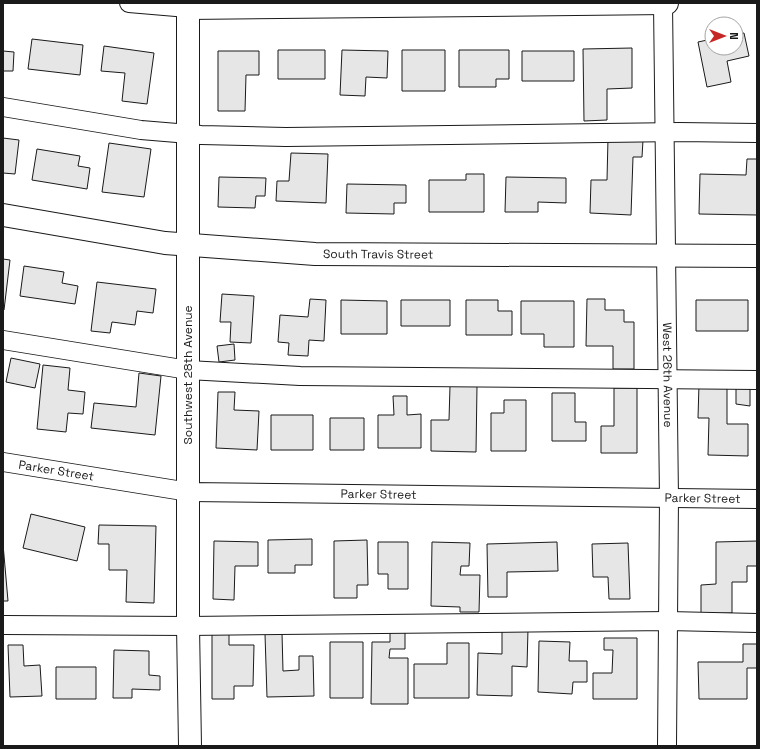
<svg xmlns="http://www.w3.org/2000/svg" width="760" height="749" viewBox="0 0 760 749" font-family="'Space Grotesk',sans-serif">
  <rect width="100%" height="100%" fill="#fff"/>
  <!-- building -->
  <path fill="#e6e6e6" stroke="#1a1a1a" d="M744,33L749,56L727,61L731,82L707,87L698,42L712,39V48H736V34Z
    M32,39L83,45L80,75L28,69Z
    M104,46L154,53L147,104L122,101L125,73L101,71Z
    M632,48V88L607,89V120L584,121L583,49Z
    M278,50H325V79H278Z
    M342,50L388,51L387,78L366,77L365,96L340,95Z
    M402,50H445V91H402Z
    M459,50H509V79H496V87H459Z
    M3,51L14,52L13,71H3Z
    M218,51H259V75H246L245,111H218Z
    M522,51H574V81H522Z
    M3,138L19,140L15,174L3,173Z
    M608,138L643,140L642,157H633L631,215L590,213L591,180H607Z
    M109,143L151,149L144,197L102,192Z
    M37,149L80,156L78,166L90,168L87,189L32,180Z
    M291,153L328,154L326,203L276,201L277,181H289Z
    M747,159H757V215L699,214L700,174L746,175Z
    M466,174H484V212H429V180H466Z
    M219,177L266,178L265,196H256L255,208L218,207Z
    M506,177L566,178V203L538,202V212H505Z
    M347,184L406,185V203H394V214L346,213Z
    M3,259L10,260L4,310H3Z
    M24,266L64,272L62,283L78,286L75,304L20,296Z
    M97,282L156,289L153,313L137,311L135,325L112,322L110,333L91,331Z
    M222,294L254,296L251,343L230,342L231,322H220Z
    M310,299L326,300L324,341L309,340L308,356L288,355L289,343L278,342L280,315L308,317Z
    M587,299H605V310H624V322H634V369H613V346H586Z
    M341,300L387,301V334H341Z
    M401,300H450V326H401Z
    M466,300H498V311H512V335H466Z
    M696,300H748V331H696Z
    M521,301H574V347H544V334H521Z
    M234,344L235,360L219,362L217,346Z
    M11,358L40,364L35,388L6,382Z
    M43,365L70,368L68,390L85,392L83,414L68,413L66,432L37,429Z
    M139,373L161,376L155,435L91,428L94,403L136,407Z
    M699,384H727V424H748V456L708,455L709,418H698Z
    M450,386H477L476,452L431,451V420H449Z
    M614,388H637V453H601V426H614Z
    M736,388H750V406L736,404Z
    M218,392H235L234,410L259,411L257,450L216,448Z
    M552,393H575V422H586V441H552Z
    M393,396H407V415L421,414V448H378V415H394Z
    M504,400H526V451H491V413H504Z
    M271,415H313V450H271Z
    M330,418H364V450H330Z
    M31,514L85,527L77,561L23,548Z
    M99,525L156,526L154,603L126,602L127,570H109V544H98Z
    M312,539V565H295V573H268V540Z
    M367,540L368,585H357V598H334V541Z
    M214,541L258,542V566H235L234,600L213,599Z
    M757,541V566H747V582H732V613L701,614V585L716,584V542Z
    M378,542H408V589H388V574H378Z
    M432,542L470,543L469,566H461L460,575H480L479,612H460V607L431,606Z
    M557,542L558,571L507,572V597H488L487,544Z
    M628,543L630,599H609L608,577H593L592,544Z
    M3,544L8,601H3Z
    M502,628L528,629L527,667L512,666V696L477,695L478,653L502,654Z
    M212,630H229V645H254L253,686H234V699H212Z
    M390,631H405V649H390L389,658H408V704H371L372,642H390Z
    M282,633L283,671L299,670V656H313L314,696L267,697L265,634Z
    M604,638H637V699H593V673H612L613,650H604Z
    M539,641L570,642L569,661H587V682H573L572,694L538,692Z
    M330,642H363V698H330Z
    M447,643H469V698H414V664H447Z
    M743,644H757V668H747V699H699L698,662H743Z
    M8,645H23L24,666L40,665L42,696L10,697Z
    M114,650L149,651V675L160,676V690L132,689V698H113Z
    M56,667H96V699H56Z"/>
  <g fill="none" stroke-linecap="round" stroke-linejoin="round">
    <defs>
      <g id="minor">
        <path d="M129,3L188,8"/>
        <path id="s1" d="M663,4L669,498L667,746"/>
        <path d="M3,107L141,130L201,135L286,137L679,132L757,133"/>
        <path d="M3,340L188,370L300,376L757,380"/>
        <path id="s2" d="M3,462L189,492L757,499"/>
        <path d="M3,625L188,626L668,621L757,623"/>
      </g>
      <g id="major">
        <path d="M188,3V626L190,746"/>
        <path d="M188,8L667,3"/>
        <path id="s3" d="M3,215L165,243L315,254L757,256"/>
      </g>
    </defs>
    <!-- minor casing -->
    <use href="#minor" stroke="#1a1a1a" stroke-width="20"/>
    <!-- major casing -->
    <use href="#major" stroke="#1a1a1a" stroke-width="24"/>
    <!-- minor -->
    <use href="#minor" stroke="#fff" stroke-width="18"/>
    <!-- major -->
    <use href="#major" stroke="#fff" stroke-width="22"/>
  </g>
  <g text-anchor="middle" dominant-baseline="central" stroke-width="3" stroke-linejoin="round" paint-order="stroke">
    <!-- street labels -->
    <g font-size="12" fill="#1a1a1a" stroke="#fff">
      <text stroke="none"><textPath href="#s3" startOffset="378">South Travis Street</textPath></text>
      <text transform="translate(188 375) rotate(-90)">Southwest 28th Avenue</text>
      <text stroke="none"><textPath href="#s1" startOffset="371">West 26th Avenue</textPath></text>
      <text stroke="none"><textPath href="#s2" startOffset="54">Parker Street</textPath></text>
      <text stroke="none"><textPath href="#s2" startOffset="378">Parker Street</textPath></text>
      <text stroke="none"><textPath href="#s2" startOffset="702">Parker Street</textPath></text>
    </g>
  </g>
  <!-- border -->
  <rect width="760" height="749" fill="none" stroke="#1a1a1a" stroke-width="8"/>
  <!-- north arrow -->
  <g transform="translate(724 36) rotate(90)"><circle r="19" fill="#ffffff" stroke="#a3a3a3"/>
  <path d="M0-3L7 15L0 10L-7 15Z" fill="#c62828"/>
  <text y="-6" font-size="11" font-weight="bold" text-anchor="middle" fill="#1a1a1a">N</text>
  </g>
</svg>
